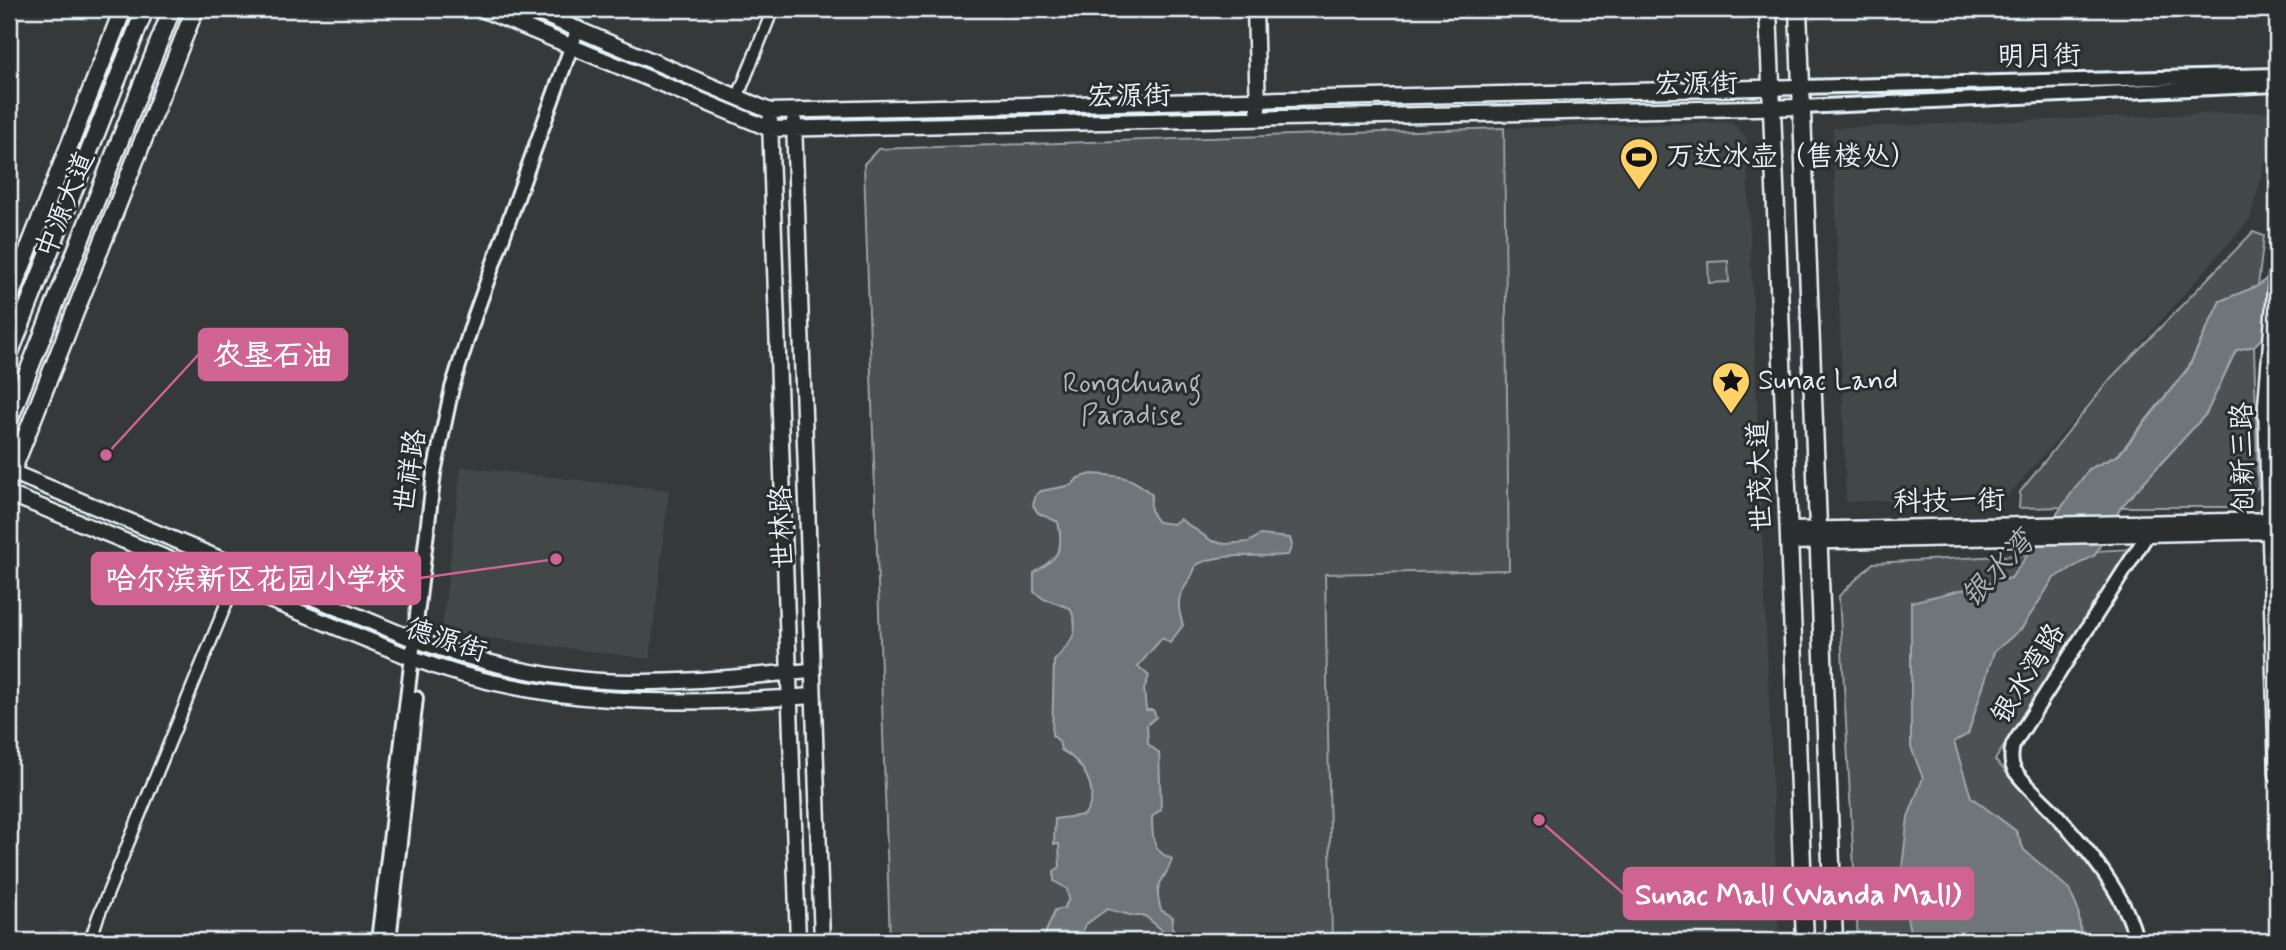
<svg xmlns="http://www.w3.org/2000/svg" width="2286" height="950" viewBox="0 0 2286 950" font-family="Mynerve,'LXGW WenKai TC',sans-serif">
  <rect width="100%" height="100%" fill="#35393a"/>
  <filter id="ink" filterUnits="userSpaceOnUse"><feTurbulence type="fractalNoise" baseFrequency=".0143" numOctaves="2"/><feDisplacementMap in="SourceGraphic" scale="14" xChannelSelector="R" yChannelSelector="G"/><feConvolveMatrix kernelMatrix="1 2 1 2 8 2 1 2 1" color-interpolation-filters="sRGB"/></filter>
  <g filter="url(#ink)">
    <!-- built -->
    <path fill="#424647" d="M2277,111V120L2250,219L2008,496L1846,502L1833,128Z
      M1731,122L1746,137L1779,941H1332L1325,574L1509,569L1504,128Z
      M461,467L669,490L650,659L464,635L442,628Z"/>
    <!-- green -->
    <path fill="#4d5152" stroke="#9aa1a5" stroke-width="2" d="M1504,128L1509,570L1325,574L1332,941H890L864,164L878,149Z
      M2253,232L2264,236L2258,286L2220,301L2188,368L2118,455L2089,469L2063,507L2019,508L2020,492L2111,378Z
      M1728,261L1729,282L1709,283L1708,262Z
      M2254,346L2258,487L2238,507H2121L2206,414L2236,350Z
      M2132,549L1995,760L2128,907L2133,941H1858L1839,596L1873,563Z"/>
    <!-- water -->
    <path fill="#707579" stroke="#a0a7ac" stroke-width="2" d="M2277,269V324L2254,346L2236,350L2206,414L2121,507L2095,555L2054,578L2022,628L1994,652L1968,734L1954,742L1971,797L2016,831L2024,850L2069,889L2078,910L2082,941H1912L1900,885L1908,817L1923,778L1911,747V602L2011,578L2089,469L2119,455L2188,369L2220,301L2258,286Z
      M1092,474C1120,476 1131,475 1152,495C1149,506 1150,513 1158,522L1173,524L1180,519L1212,541L1226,544L1249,542L1260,535L1290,538L1292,545L1288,555C1259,558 1223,551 1196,565C1188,592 1171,589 1183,625L1170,643L1162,638L1138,666L1149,676L1144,689L1146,710H1153L1156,717L1147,725L1148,744L1159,753L1161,809L1152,817C1152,836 1152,852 1172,859C1165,884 1152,879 1161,910L1173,917L1172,928L1179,936L1175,941L1166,939L1162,930L1145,916H1134L1107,909L1085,925L1078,941H1042L1055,910L1064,908L1069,899L1067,889L1054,881V871L1060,867L1059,844H1054L1055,819L1084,815C1103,793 1082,760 1061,750L1059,741L1052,735L1054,661C1070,643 1082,633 1070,608L1044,599L1034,592V573C1057,558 1065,551 1058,522L1038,513L1033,505L1036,495L1041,491L1072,485L1078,478Z"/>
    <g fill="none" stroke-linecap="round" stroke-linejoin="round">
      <defs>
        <path id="minor" d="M738,96L773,9
          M90,941L98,917L234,585"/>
        <path id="tertiary" d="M1801,87L2277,75
          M1802,107L2277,85
          M378,941L434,473L452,388L474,318L578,28
          M389,941L416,698
          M2136,941C2129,898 2082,842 2052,810C2040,798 2025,785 2015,771C2010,763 2011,753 2013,745L2147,535"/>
        <path id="secondary" d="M481,9L770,129L1802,107
          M530,9L770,111L1801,87
          M1255,9L1258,109
          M770,120L798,941
          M794,121L822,941
          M2277,266L2266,405L2277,775
          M9,471L413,639C483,664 557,682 632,682C692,683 752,675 812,671
          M9,494L412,658C539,707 679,706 813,696
          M1789,530L2277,520
          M1789,542L2277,531"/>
        <path id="primary" d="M1768,9L1805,941
          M1798,9L1834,941
          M9,299L123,9
          M9,355L145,9
          M9,420L172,9
          M9,479L195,9"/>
      </defs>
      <!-- minor casing -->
      <use href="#minor" stroke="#e8f1f8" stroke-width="15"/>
      <!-- tertiary casing -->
      <use href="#tertiary" stroke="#e8f1f8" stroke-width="18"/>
      <!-- secondary casing -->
      <use href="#secondary" stroke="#e8f1f8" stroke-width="19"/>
      <!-- primary casing -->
      <use href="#primary" stroke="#e8f1f8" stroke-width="21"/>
      <!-- minor -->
      <use href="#minor" stroke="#2a2d2e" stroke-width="10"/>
      <!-- tertiary -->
      <use href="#tertiary" stroke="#2a2d2e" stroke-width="12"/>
      <!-- secondary -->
      <use href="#secondary" stroke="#2a2d2e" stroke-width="14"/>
      <!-- primary -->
      <use href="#primary" stroke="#2a2d2e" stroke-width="16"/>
    </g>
  </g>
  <!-- icons -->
  <defs>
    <symbol id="stadium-pin" viewBox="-11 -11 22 30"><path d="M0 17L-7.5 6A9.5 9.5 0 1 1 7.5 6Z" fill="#ffd166" stroke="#2a2d2e"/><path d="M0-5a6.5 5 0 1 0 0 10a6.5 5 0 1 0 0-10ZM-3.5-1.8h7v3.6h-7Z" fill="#111"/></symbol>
    <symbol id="sight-pin" viewBox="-11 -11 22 30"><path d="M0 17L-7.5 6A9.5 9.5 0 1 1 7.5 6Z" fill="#ffd166" stroke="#2a2d2e"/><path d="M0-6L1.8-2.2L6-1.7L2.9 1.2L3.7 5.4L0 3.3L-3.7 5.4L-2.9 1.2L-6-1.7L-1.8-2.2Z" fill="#111"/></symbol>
  </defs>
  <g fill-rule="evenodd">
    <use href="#stadium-pin" x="1617" y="135" width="44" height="60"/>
    <use href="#sight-pin" x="1709" y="359" width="44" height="60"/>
  </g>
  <g text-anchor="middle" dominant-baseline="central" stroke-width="6" stroke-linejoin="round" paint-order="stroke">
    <!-- street labels -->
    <g font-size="28" fill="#e8f1f8" stroke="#2a2d2e">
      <text transform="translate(2039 57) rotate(-1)">明月街</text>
      <text transform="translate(1696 85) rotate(-1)">宏源街</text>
      <text transform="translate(1129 97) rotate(-1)">宏源街</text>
      <text transform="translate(66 205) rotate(-68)">中源大道</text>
      <text transform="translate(2244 458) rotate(-91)">创新三路</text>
      <text transform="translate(411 471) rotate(-81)">世祥路</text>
      <text transform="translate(1761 476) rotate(-92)">世茂大道</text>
      <text transform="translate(1949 502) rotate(-1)">科技一街</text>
      <text transform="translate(783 527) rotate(-92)">世林路</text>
      <text transform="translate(446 641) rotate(18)">德源街</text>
      <text transform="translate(2029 674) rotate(-58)">银水湾路</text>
    </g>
    <!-- poi labels -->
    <g font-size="28" fill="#e8f1f8" stroke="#2a2d2e" text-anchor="start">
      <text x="1666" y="157">万达冰壶（售楼处）</text>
      <text x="1758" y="381">Sunac Land</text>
    </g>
    <!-- park labels -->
    <g font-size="28" fill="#b2b9be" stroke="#2a2d2e">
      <text x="1132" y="384">Rongchuang<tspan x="1132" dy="32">Paradise</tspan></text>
    </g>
    <!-- water labels -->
    <g font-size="30" font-style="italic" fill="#acb3b8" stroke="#2a2d2e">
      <text transform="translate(1998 570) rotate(-47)">银水湾</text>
    </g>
  </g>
  <!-- callouts -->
  <path fill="none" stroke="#cf6492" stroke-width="2.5" d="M106 455L199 354M556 559L420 578M1539 820L1624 894"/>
  <g fill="#cf6492" stroke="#2a2d2e" stroke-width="2.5">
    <circle cx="106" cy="455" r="7"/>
    <circle cx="556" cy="559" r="7"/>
    <circle cx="1539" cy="820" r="7"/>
  </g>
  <g fill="#cf6492" stroke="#cf6492" stroke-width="2.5">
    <rect x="199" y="329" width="148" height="51" rx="7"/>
    <rect x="92" y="553" width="328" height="51" rx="7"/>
    <rect x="1624" y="868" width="349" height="51" rx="7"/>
  </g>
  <g font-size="30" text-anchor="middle" font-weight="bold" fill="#fff">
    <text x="273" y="365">农垦石油</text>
    <text x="256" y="589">哈尔滨新区花园小学校</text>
    <text x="1798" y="904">Sunac Mall (Wanda Mall)</text>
  </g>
  <!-- margin -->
  <rect width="2286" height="950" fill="none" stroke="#2a2d2e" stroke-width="35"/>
  <rect x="18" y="18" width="2251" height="915" fill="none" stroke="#e8f1f8" stroke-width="2.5" filter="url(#ink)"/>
</svg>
